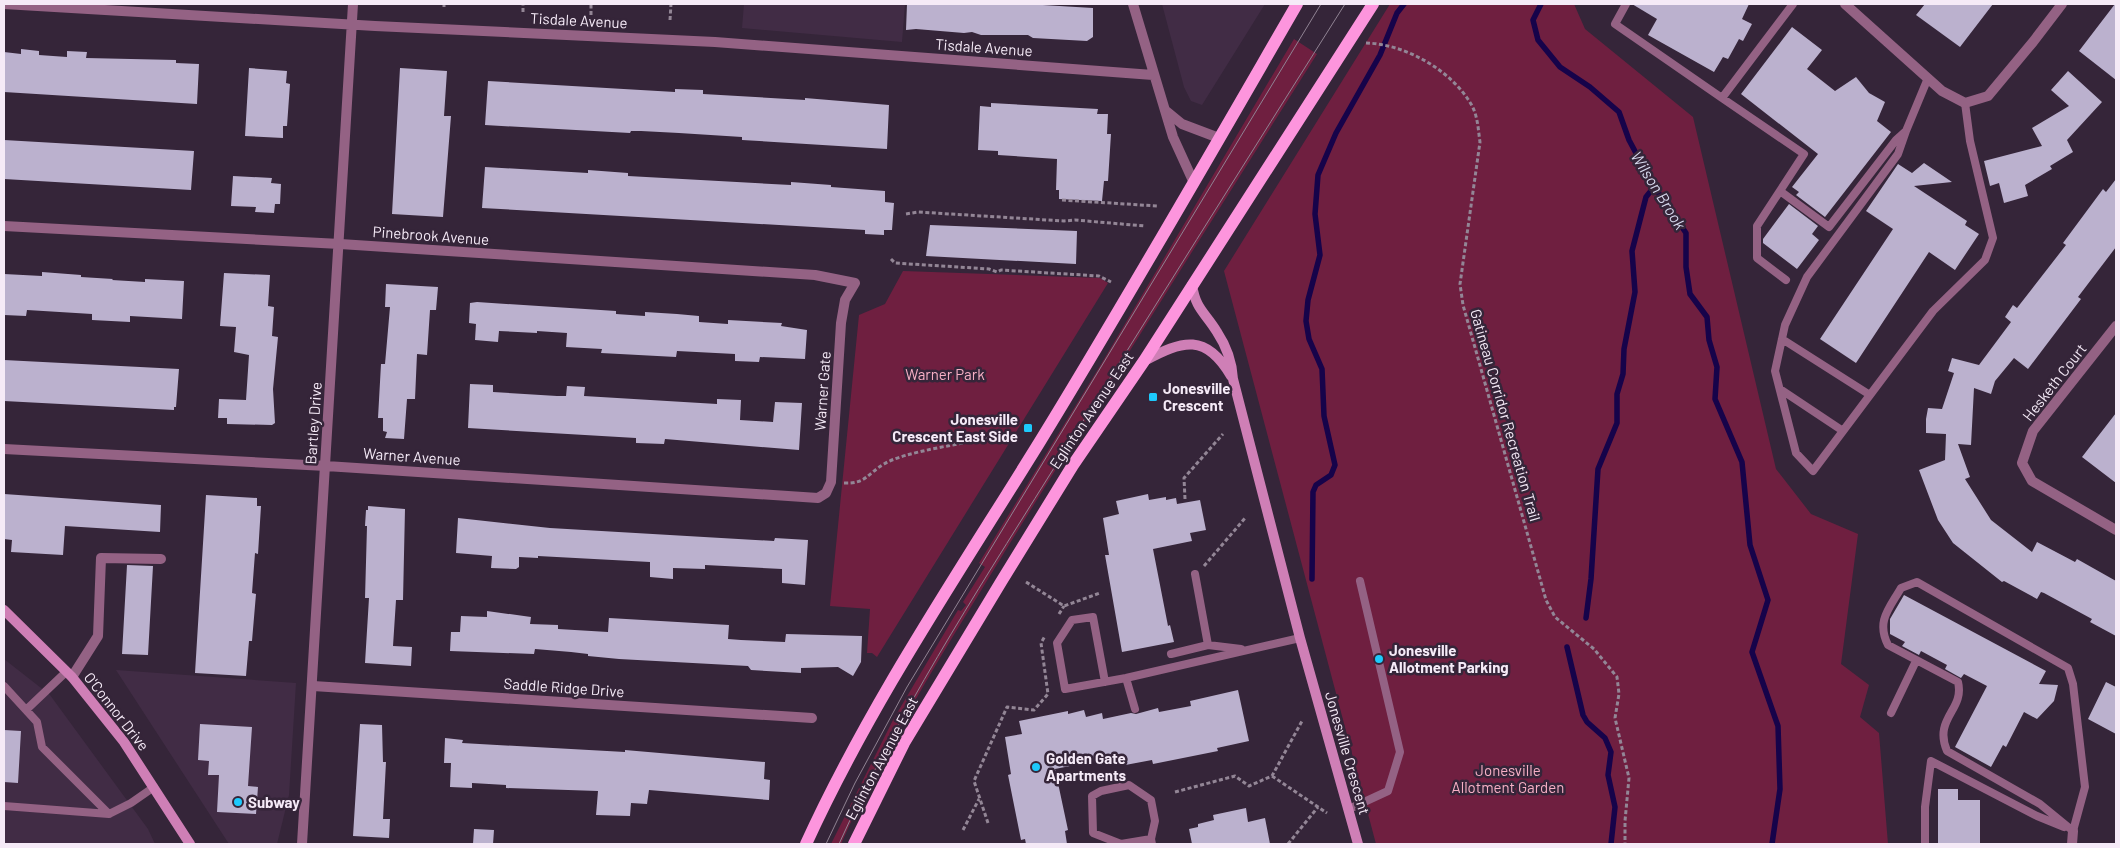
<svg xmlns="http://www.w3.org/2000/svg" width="2120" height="848" viewBox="0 0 2120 848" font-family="Barlow,sans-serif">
  <rect width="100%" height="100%" fill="#352539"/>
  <!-- built -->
  <path fill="#412c45" d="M744,4H905L902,42L742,28Z
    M1162,4H1265L1202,105L1191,101L1184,87Z
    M4,659L50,695L148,829L155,844H4Z
    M116,670L296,683L289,795L277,844H229Z"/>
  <!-- green -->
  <path fill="#6f1f40" d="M1390,4H1574L1585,29L1693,117L1776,469L1811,514L1858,534L1841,664L1869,685L1860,717L1879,733L1888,844H1376L1224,271Z
    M1294,39L1317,54C1212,220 1107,386 1004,553C946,648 886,742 841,844H831L893,720L958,610L961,611L966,605L963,602L985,567L979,563L1100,366Z
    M903,271L1100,278L1108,283L877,657L872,653H867L870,609L830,606L859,315L885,304Z"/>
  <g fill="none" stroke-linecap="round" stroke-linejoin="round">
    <!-- stream -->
    <path stroke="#16034a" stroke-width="5.5" d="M1541,4L1533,20L1538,40L1560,67L1590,87L1619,112L1629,140L1653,185L1686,233V267L1690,294L1707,317L1709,340L1717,367L1715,399L1742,462L1750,545L1768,600L1752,652L1778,726L1780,789L1772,844
      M1312,579L1313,492L1316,485L1331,475L1335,465L1324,416L1322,369L1309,339L1306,321L1308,300L1320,255L1315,214L1318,175L1336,133L1380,55L1397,13L1404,4
      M1586,618L1591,579L1598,469L1617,423V394L1623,374L1624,349L1635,292L1632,251L1646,197L1654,187
      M1567,647L1583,715L1587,722L1605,738L1611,752L1608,775L1615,807L1611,844"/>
  </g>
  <!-- building -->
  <path fill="#bbb1ce" d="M907,4H1026L1093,8V37L1087,41L1033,38L1028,35H981L972,32L964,33L916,29L906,30Z
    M1632,4H1749L1742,19L1752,24L1743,41L1739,39L1728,59L1723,57L1714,72L1648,35L1657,19Z
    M1925,4H1993L1960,47L1916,15Z
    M2115,4H2116V80L2079,51Z
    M1792,27L1822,50L1807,69L1835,91L1856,77L1869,93L1885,102L1877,121L1891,132L1825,217L1796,195L1799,192L1792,187L1818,154L1741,94Z
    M21,49L39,51V55L67,57V51L87,52L86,58L176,60V63L199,64L197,104L4,92V52L21,54Z
    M249,68L287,71L286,83L290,84L287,126H283V138L245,136Z
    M400,68L447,71L444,116H451L443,217L392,214Z
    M2068,71L2102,102L2067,140L2073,152L2050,166L2052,169L2025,185L2028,196L2004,203L1999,183L1990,186L1984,161L2042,146L2032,128L2069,106L2051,90Z
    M488,81L675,92V89L703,90V94L805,100V98L889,105L887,149L742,140V137L679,133L641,131H631L630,133L485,125Z
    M991,103L1098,109L1097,114H1108L1107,134H1111L1108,181H1104L1102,201L1059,199V190H1056L1057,159L998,155V151L978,150L980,106L991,107Z
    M4,140L194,151L191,190L4,179Z
    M1924,163L1952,182L1914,186L1967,221L1965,225L1979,234L1955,270L1929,252L1856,363L1820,339L1893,229L1866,211L1898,164L1912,173Z
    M485,167L588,173V170L628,173V176L791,185V182L831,185V187L885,191V202L894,203L892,230H884V235L865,234V230L482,208Z
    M233,176L272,178L271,183L281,184L280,204H275L274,213L255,212L256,207L231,206Z
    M2116,179V247L2078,297L2081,299L2028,369L2014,358L1995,381L1991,394L1974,388L1971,445L1958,444L1970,477L1965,479L1991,520L2032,552L2037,542L2075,562L2077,559L2116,581V636L2090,622L2092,619L2044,593L2041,592L2037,599L2004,581L2002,582L1953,543L1938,520L1919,470L1945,460L1946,434L1926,433V419L1928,408L1942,409L1954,373L1948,371L1952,358L1979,365L2011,322L2005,317L2013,305L2017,308L2066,245L2063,243L2103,189L2106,192Z
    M1789,204L1818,226L1812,234L1819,240L1797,269L1763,243V239Z
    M930,225L1077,231L1076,264L926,256Z
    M42,272L81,275V277L113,279L112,280L145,282V279L184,281L182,319L130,316V322L92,320V314L27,310L26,316L4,315V274L42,276Z
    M224,273L270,275L268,306L274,307L272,336L278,337L273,389L275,423L272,425L227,424V418H218L219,399L246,400L249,355L234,352L236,327L220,326Z
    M386,284L438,287L436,310H430L427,355L417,354L415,399H407L404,439L385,438L387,432L383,431V418H378L381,364H385L390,307H385Z
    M477,302L616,311V314L645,316V312L677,314L699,316V322L728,324V320L782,323L781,326L807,330L805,359L760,357L759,362L735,361V354L677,351L676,357L601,353L602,349L566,347L567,333L537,331V333L499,331L498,342L475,340L476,324L469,323L470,303Z
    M4,360L179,369L176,407H174V410L4,401Z
    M470,384L493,385V392L557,396H566L567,386L585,387L584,396L717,404V399L741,400L740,420L773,422L775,402L802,403L799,450L665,439L664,444L636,443V438L468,428Z
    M2116,413V483L2082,457Z
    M4,494L161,505L160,532L65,526L63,555L11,552L12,540L4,539Z
    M1148,494L1149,500L1166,497V500L1176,498L1177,504L1200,500L1206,530L1190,533L1192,541L1153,549L1168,626L1170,625L1174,642L1122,652L1105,555H1109L1103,518L1119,514L1116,501Z
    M206,495L257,498V506H261L258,554L255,553L252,593L256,594L252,641H249L246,676L195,673Z
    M368,506L405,509L403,600H396L393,646L412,647L411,666L365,663L369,598H365L367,526H365L366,510H368Z
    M458,518L550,528L774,541L775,538L808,540L805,585L782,583V569L705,565V569L673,568V579L650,577V562L538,556V558L519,557V567L516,569L491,568L492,556L456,553Z
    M127,565L153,566L148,655L122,654Z
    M1904,595L2046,671L2039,684L2058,685L2054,701L2037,719L2024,712L2006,747L2003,745L1991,767L1955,747L1987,686L1964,674L1961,678L1945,669L1947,665L1921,651L1919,655L1902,646L1905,642L1890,634V619Z
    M487,611L531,617L530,624L558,625V629L608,632L609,618L729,625L728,639L741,640L785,642L786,634L862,636L861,662L853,676L838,667L801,668V673L751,670L748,666L619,659L588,656V654L571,652L535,649L534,654L450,651L451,632H460L461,616L487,617Z
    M2106,682L2116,687V734L2088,719Z
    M1238,690L1249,741L1217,748L1218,751L1153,764L1152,760L1120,766L1119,762L1111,764L1110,758L1055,769L1068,830L1065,831L1067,844H1026L1025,839L1021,840L1008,775L1011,774L1005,737L1022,734L1019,721L1068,711V714L1084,710L1086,717L1102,713L1103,719L1131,713L1136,714L1158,708L1159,712L1191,706L1190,701Z
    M200,724L252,727L248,786L258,787L256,814L217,812L219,775H208L209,761L198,760Z
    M360,724L382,725L383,762H386L383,819H390L389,838L353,836Z
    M4,730L21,731L18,783L4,782Z
    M445,738L463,740L462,743L625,752V750L765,762L764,779L770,780L769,800L649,790L647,804L631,803L630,816L596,815L598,791L506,788V785L472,783V788L450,787L451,763H444Z
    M1938,789H1958V800H1980V844H1938Z
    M1246,808L1248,822L1265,818L1270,844H1192L1189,829L1198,827V824L1214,820L1213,815Z
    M474,829L494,830L493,844H473Z"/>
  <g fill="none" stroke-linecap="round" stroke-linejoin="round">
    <!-- path -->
    <path stroke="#938696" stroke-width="3" stroke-dasharray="4 2.5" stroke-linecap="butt" d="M444,7V4
      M523,12V4
      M591,15V4
      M670,20L671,4
      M1366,43C1405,44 1451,70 1471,104C1478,116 1478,129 1480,142L1460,284L1463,305L1546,600L1555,617L1594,649L1617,677L1619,694L1615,718L1629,778L1625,821V844
      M1062,200L1157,206
      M906,214L918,212L1064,221L1075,220L1145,226
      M891,259L895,263L989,269L997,272L1001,270L1099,276L1111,282
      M844,483C866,484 867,474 884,464C902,452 968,443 992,437H1004L1015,441
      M1185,499L1184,478L1223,434
      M1204,566L1246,517
      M1026,582L1064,606L1100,593
      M1059,614L1064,606
      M1272,776L1327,813
      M1175,792L1235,776L1249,786L1272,776L1302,721
      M988,823L974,781L1007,707L1034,710L1048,694L1041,643L1045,636
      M963,830L979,799
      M1288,844L1318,807"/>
    <!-- lane -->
    <path stroke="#946284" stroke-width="8" d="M1626,4L1615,24L1722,98L1793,4
      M1722,98L1804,154L1757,226V258L1786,280
      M1906,131L1898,154L1807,277L1785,325L1775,371L1796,453L1813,471L1933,311L1985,260L1993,238L1970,141L1965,103
      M1780,191L1829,227L1896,140L1906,131L1928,78
      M1782,339L1870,395
      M1780,389L1843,431
      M1195,574L1208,645L1241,649
      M1917,582L2068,668L2073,684L2085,787L2073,831L2040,804L1947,751C1933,718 1965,710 1958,682L1888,645C1876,621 1889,609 1901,588Z
      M1171,654L1208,645
      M1126,678L1135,709
      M1105,682L1093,617L1072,620L1057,643L1065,689L1126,678L1300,638
      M4,686L37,722L42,747L109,814L131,803L154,787
      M26,710L66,672
      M1891,713L1916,661
      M4,806L109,814
      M1349,809L1388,791L1400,752L1360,581
      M1151,839L1121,844L1093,833L1092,796L1101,791L1129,785L1151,800L1155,821L1151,839L1152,844
      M1925,844V807L1931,761L2037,816L2064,827"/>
    <!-- street -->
    <path stroke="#946284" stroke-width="10" d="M4,4L375,26L715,42L1153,75
      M1133,4L1173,137L1194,183
      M1845,4L1942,91L1965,103L1988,96L2033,42L2062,4
      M1165,110L1182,124L1219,138
      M4,226L340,244L815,275L855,283L845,300L841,323L831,482L826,493L818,498L326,466L4,449
      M2116,326L2033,431L2022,463L2032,481L2116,530
      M72,677L98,636L101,558L161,559
      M313,686L812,718
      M302,844L353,4
      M2072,844L2073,831"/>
    <!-- secondary -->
    <path stroke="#cf7fb6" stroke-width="10" d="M1192,285C1196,310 1205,312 1217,332C1227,347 1232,362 1233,379L1300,638L1358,844
      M1144,361C1183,340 1206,333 1231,376
      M4,610L72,677L124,742L190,844"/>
    <!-- primary -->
    <path stroke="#fd95dd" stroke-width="12" d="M806,844C870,704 958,574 1039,443C1128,298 1212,151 1297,4
      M854,844L904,743L1001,582L1073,465L1144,361L1373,4"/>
    <!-- tram -->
    <path stroke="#908393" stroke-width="1" d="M826,844L855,783L907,687L1321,4
      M839,844C897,715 974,596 1049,476C1147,318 1246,161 1345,4"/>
  </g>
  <!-- markers -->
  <g fill="#1dc9fc" stroke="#352539" stroke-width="2">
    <rect x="1148" y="392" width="10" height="10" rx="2.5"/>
    <rect x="1023" y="423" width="10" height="10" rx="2.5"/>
    <circle cx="1379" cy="659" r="5"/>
    <circle cx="1036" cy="767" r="5"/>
    <circle cx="238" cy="802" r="5"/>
  </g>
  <g text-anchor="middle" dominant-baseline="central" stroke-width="5" stroke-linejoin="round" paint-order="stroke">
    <!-- street labels -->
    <g font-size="15" fill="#f5eaf7" stroke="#352539">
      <text transform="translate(579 20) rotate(3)">Tisdale Avenue</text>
      <text transform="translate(984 47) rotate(4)">Tisdale Avenue</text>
      <text transform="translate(431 235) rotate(4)">Pinebrook Avenue</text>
      <text transform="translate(2054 382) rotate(-52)">Hesketh Court</text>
      <text transform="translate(822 391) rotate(-86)">Warner Gate</text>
      <text transform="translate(1091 410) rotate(-56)">Eglinton Avenue East</text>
      <text transform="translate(1506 415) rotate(74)">Gatineau Corridor Recreation Trail</text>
      <text transform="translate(313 423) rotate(-86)">Bartley Drive</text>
      <text transform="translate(412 456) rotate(4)">Warner Avenue</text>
      <text transform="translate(564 687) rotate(4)">Saddle Ridge Drive</text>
      <text transform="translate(117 711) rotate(52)">O'Connor Drive</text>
      <text transform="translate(1348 753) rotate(74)">Jonesville Crescent</text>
      <text transform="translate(881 758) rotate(-62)">Eglinton Avenue East</text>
    </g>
    <!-- park labels -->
    <g font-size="15" fill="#f7afc5" stroke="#352539">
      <text x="945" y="374">Warner Park</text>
      <text x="1508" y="770">Jonesville<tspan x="1508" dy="17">Allotment Garden</tspan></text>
    </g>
    <!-- poi labels -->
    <g font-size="15" font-weight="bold" fill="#f5eaf7" stroke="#352539" text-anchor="start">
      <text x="1163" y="388">Jonesville<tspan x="1163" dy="17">Crescent</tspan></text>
      <text x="1018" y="419" text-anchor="end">Jonesville<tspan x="1018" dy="17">Crescent East Side</tspan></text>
      <text x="1389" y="650">Jonesville<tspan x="1389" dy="17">Allotment Parking</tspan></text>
      <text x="1046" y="758">Golden Gate<tspan x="1046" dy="17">Apartments</tspan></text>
      <text x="248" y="802">Subway</text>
    </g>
    <!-- water labels -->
    <g font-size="16" font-style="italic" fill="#d6d8ed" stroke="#352539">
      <text transform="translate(1659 190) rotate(58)">Wilson Brook</text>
    </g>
  </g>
  <!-- border -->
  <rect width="2120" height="848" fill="none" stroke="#f5eaf7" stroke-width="10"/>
</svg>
